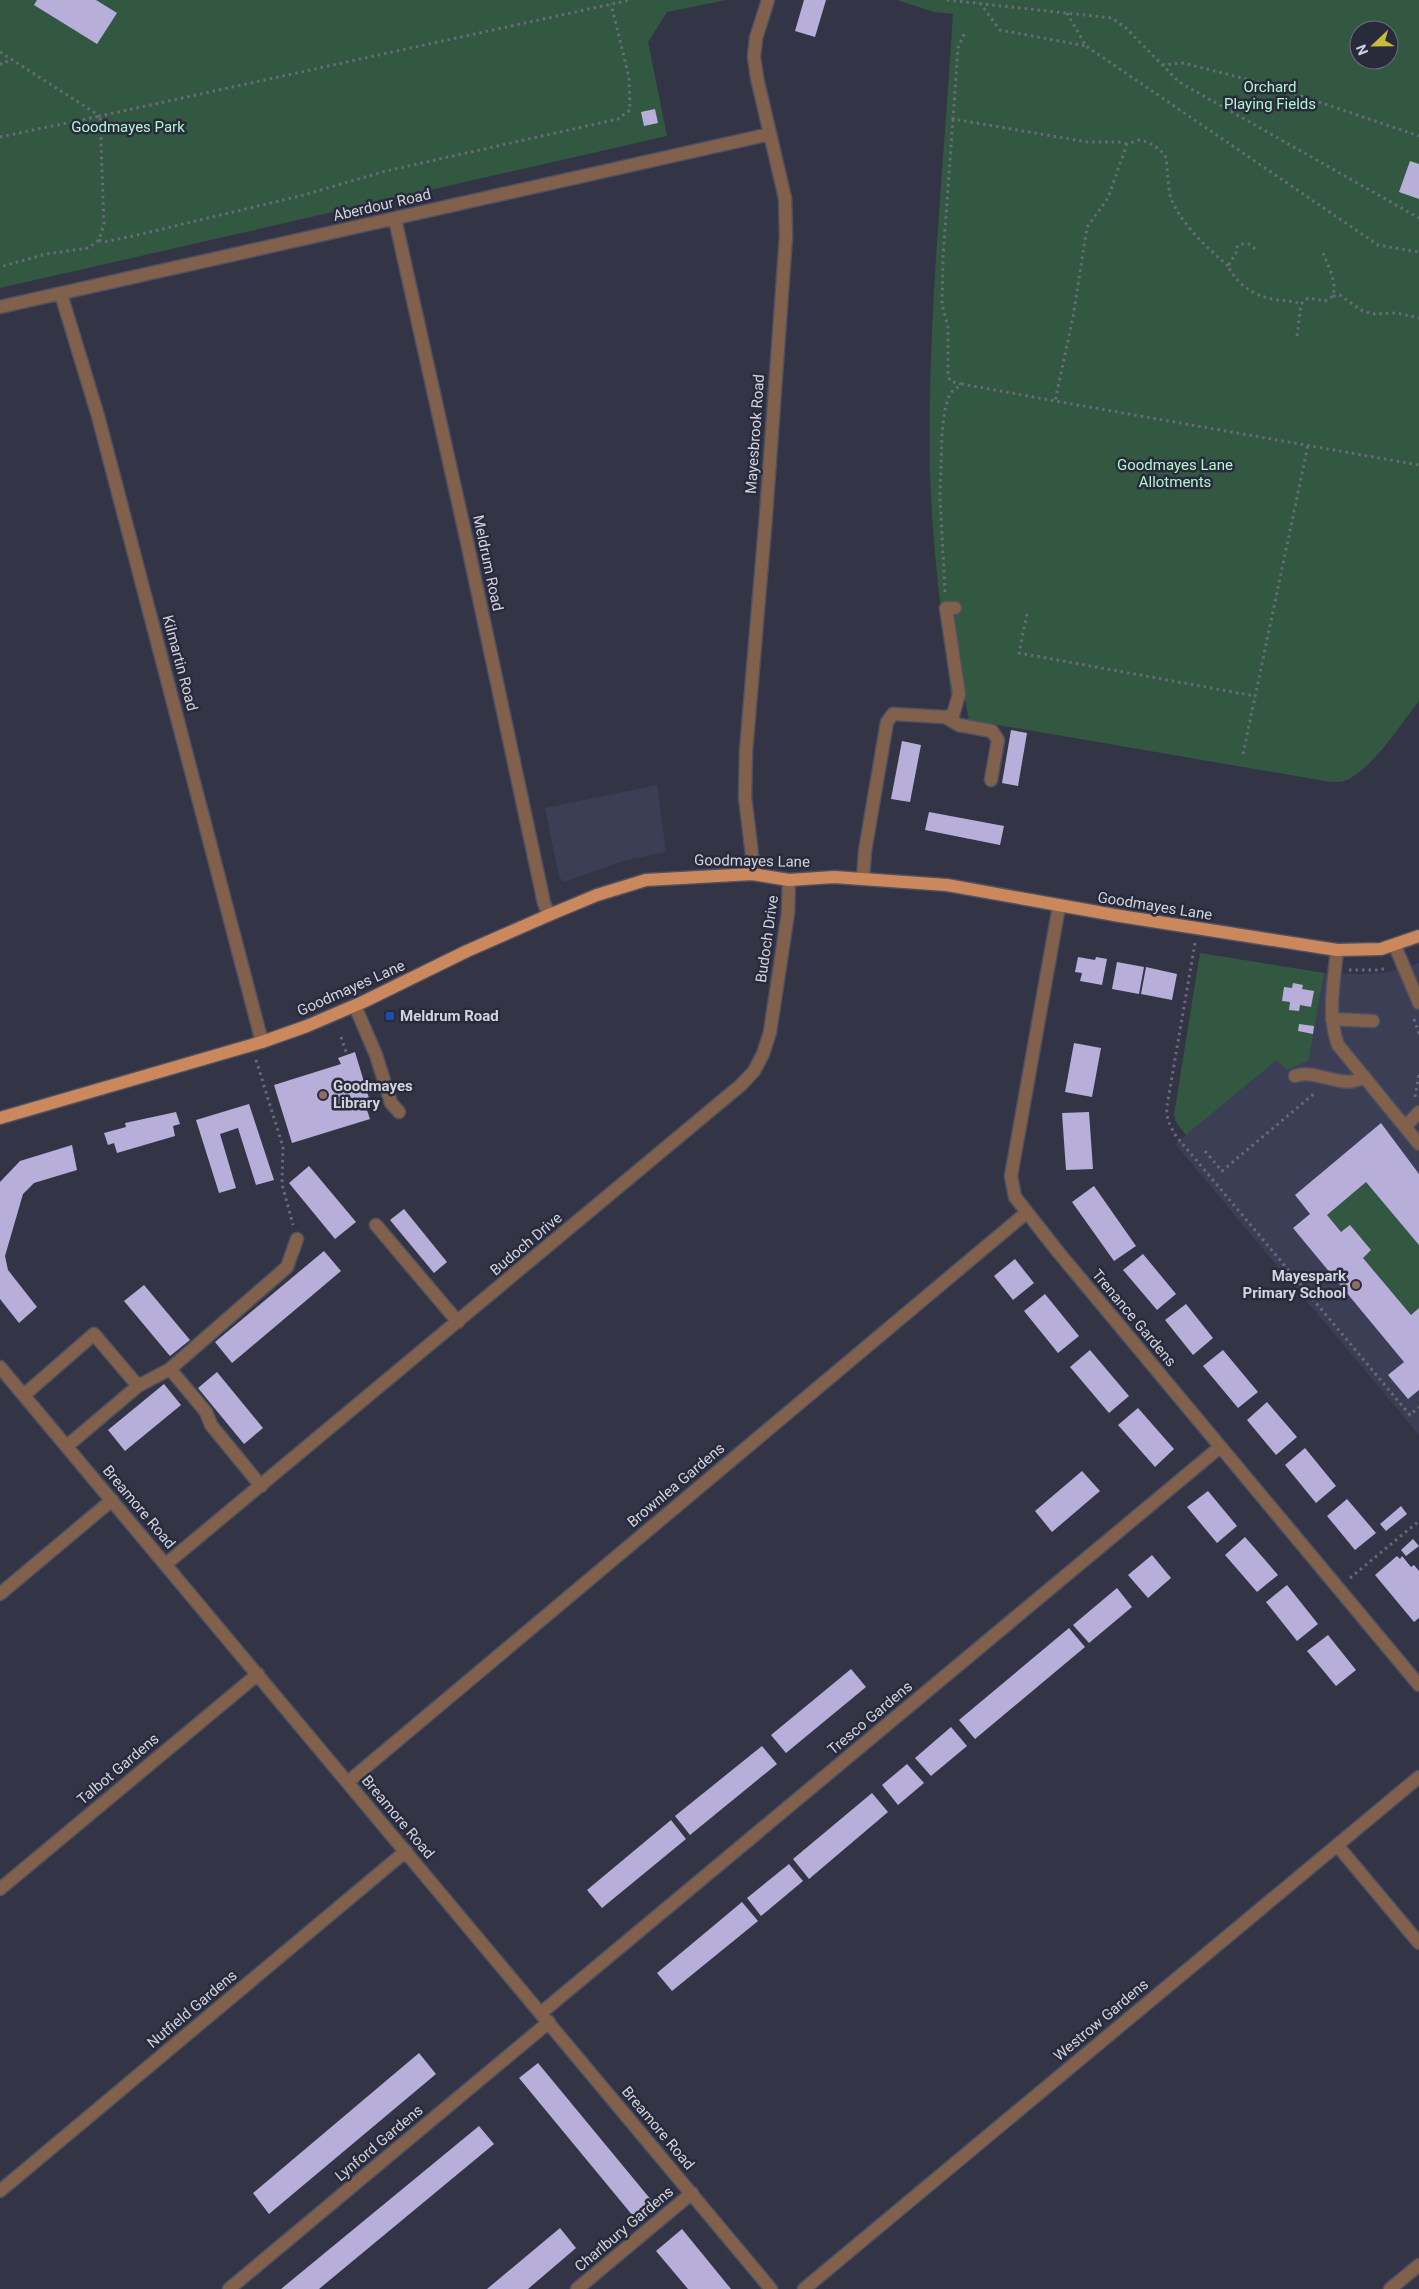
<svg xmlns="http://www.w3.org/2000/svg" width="1419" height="2289" viewBox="0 0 1419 2289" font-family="Roboto,sans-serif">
  <rect width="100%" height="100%" fill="#333546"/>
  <!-- built -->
  <path fill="#3b3e55" d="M657,785L666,852L623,861L564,882L559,877L545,808Z
    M1419,963V1435L1175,1144L1277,1060H1309L1324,973L1360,974L1389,972Z"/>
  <!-- green -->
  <path fill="#325842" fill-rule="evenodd" d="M0,0H726L667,12L648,42L667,136L0,288Z
    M897,0H1419V701C1400,725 1376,764 1349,779C1344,782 1337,782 1331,782L969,720L964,694H951C942,620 932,546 930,471C927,320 944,165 953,14L934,12ZM1359,30H1389V60H1359Z
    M1200,953L1324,973L1309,1060L1287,1070L1277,1060L1186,1135L1176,1122L1174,1115Z
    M1366,1182L1419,1245V1308L1411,1315L1327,1215Z"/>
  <!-- building -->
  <path fill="#b7afd9" d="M37,0H96L117,13L97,44L34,5Z
    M804,0H826L815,37L795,31Z
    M655,109L658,123L644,126L641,112Z
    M1410,161L1419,164V199L1399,192Z
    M1011,730L1027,733L1018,786L1002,783Z
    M902,741L921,745L910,802L891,799Z
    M929,812L1004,826L1000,845L925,830Z
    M1078,957L1095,960L1096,957L1107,959L1102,985L1080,981L1082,973L1075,972Z
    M1117,962L1144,967L1139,994L1112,989Z
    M1146,967L1177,974L1172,1000L1141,994Z
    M1293,983L1303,985L1302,989L1314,991L1311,1007L1300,1005L1299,1011L1289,1010L1290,1002L1282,1001L1284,987L1292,988Z
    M1299,1024L1314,1026L1313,1034L1298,1031Z
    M1074,1043L1101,1048L1092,1097L1065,1092Z
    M355,1052L371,1105L366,1107L370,1119L292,1143L274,1085L341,1064L338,1058Z
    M249,1104L274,1180L256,1185L238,1128L220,1134L236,1188L219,1193L196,1120Z
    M176,1112L180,1124L173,1126L175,1136L117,1153L114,1143L108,1145L104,1133L126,1127L125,1123Z
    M1089,1112L1093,1169L1066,1170L1062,1113Z
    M1381,1123L1419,1174V1245L1366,1182L1327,1215L1341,1232L1350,1225L1371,1250L1363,1258L1411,1315L1419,1308V1390L1408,1399L1388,1375L1404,1362L1293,1228L1310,1214L1295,1195Z
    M72,1145L77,1170L34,1183L23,1194L5,1256L8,1270L37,1307L19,1323L0,1299V1182L20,1161Z
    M309,1166L356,1222L335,1239L289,1183Z
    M1094,1186L1136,1246L1114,1261L1072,1202Z
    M404,1209L447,1262L434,1273L390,1220Z
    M324,1251L341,1271L232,1363L215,1342Z
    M1143,1254L1176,1294L1157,1310L1123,1270Z
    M1015,1259L1034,1283L1013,1300L994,1276Z
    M144,1285L190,1340L170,1356L124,1301Z
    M1045,1294L1079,1336L1058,1353L1024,1311Z
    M1186,1304L1213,1338L1193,1355L1165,1320Z
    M1090,1350L1129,1396L1109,1413L1070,1367Z
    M1223,1350L1258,1392L1238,1408L1203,1366Z
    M217,1372L263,1428L244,1444L198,1388Z
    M164,1384L181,1405L125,1451L108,1430Z
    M1267,1402L1297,1437L1276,1455L1247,1420Z
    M1138,1408L1174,1449L1155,1467L1118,1425Z
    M1305,1448L1336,1486L1316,1503L1285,1465Z
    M1082,1471L1100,1491L1052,1532L1035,1511Z
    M1208,1491L1237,1526L1217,1543L1187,1507Z
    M1347,1499L1376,1533L1355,1550L1327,1516Z
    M1401,1506L1407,1514L1386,1531L1380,1524Z
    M1245,1537L1278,1575L1257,1592L1225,1555Z
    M1413,1539L1419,1546L1406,1556L1401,1550Z
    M1152,1555L1171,1578L1148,1598L1128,1575Z
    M1397,1556L1400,1559L1402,1556L1411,1567L1414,1565L1419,1571V1618L1414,1622L1375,1575Z
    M1287,1585L1318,1624L1297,1641L1266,1602Z
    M1117,1588L1132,1607L1089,1643L1073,1625Z
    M1069,1628L1085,1647L975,1739L959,1720Z
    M1328,1635L1356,1670L1336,1686L1307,1651Z
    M851,1669L866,1687L786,1753L771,1735Z
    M951,1727L967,1746L931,1776L915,1758Z
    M762,1746L777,1764L690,1835L675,1816Z
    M907,1764L924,1783L898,1805L882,1785Z
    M872,1793L888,1812L809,1879L793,1859Z
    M671,1820L686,1839L602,1908L587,1890Z
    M789,1864L803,1881L761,1916L747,1898Z
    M742,1902L758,1921L672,1991L657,1973Z
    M419,2053L436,2074L269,2214L253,2193Z
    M538,2063L652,2201L633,2216L519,2078Z
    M479,2126L494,2144L319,2289H281Z
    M560,2228L576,2248L528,2289H487Z
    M682,2229L731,2289H688L656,2251Z"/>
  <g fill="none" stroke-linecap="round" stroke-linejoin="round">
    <defs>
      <path id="minor" d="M395,219L467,542L544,903L549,915
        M61,294L98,416L262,1042
        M0,307L770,134
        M945,717L959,725L992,731L998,740L991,780
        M752,874L753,863L745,797L746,751L766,515L786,236L785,198L757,78L754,57L756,38L768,0
        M863,879L865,851L887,722L893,714L945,717L953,715L959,694L946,608H955
        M1059,906L1011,1176L1015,1197L1059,1253L1419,1685
        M1395,946L1419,1003
        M1337,950C1334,981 1327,1015 1338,1045L1419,1144
        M355,1006L376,1055L391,1103L399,1112
        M1332,1019L1373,1021
        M1295,1076C1317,1068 1345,1092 1364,1076
        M1405,1127L1419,1112
        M376,1225L458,1322
        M0,1367L771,2289
        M170,1369L206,1412L211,1425L261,1486
        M24,1395L94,1334L138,1386
        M67,1446L138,1386L170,1369L287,1267L297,1239
        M166,1564L741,1085L754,1071L763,1054L770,1032L788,913L789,880
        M0,1594L112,1500
        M348,1782L1026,1213
        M1337,1845L1419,1943
        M0,1889L258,1674
        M541,2013L1220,1447
        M0,2191L406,1851
        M229,2289L549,2022
        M577,2289L692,2193
        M804,2289L1419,1777
        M1390,2289L1419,2265"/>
      <path id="major" d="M0,1118L262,1042L307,1026L363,1002L467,951L549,915L597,895L646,880L752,874L789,880L834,877L947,885L1120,916L1337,950L1381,949L1419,936"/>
    </defs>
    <!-- minor casing -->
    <use href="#minor" stroke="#4f5161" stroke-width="15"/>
    <!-- major casing -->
    <use href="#major" stroke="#4f5161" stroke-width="15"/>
    <!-- path -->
    <path stroke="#686a79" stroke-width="3" stroke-dasharray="2.5 4" stroke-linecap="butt" d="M947,0L1112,18L1126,28L1179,82L1419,218
      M980,3L1000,30L1086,46
      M1067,13L1086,46L1378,245L1419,252
      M964,34L958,48L953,119L1087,142H1119L1127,144
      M0,52L100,116L630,0
      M0,64H5L9,58
      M1162,65L1183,63L1266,84L1419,136
      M953,119L943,257L942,304L948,327V374L950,381L961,384
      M0,137L100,116L104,224L99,240L88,248L46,254L0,267
      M99,240L104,242L133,236L300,196L386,171L618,119L630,110L629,77L611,4
      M1255,249L1249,244H1240L1236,248V253L1228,266C1238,286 1256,297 1278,300C1286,301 1293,301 1301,304
      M1228,266C1206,246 1182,226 1171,198C1167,188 1168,160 1165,156C1159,147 1149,142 1139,140L1127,144L1108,198L1087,227L1073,317L1055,401L1419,465
      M1333,296L1340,295L1361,310L1372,314L1397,313L1419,318
      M1297,336L1301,304L1308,298L1325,301L1333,296C1337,281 1328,266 1323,253
      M945,592L940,497L942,434L945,409L950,393L962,384L1055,401
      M1027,614L1019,653L1255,696
      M1243,754L1308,445
      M1195,943L1167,1106C1166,1119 1170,1126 1176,1136L1410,1415L1419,1407
      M1349,970H1377L1388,968
      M1414,1019L1419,1034
      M341,1037L346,1052
      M256,1060L283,1147L282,1184L293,1225
      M1415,1097L1419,1073
      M1205,1151L1222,1171L1316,1092
      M1350,1578L1419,1521"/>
    <!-- minor -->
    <use href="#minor" stroke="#82614c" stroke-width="12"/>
    <!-- major -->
    <use href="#major" stroke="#cb885d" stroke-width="12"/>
  </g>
  <!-- markers -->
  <rect fill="#1a4fb4" stroke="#292b3c" stroke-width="2" x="385" y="1011" width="10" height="10" rx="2.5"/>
  <g fill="#8d6e63" stroke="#292b3c" stroke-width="2">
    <circle cx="323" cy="1095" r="5"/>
    <circle cx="1356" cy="1285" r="5"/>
  </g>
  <g text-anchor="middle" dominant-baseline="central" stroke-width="5" stroke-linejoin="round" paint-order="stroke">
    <!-- park labels -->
    <g font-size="15" fill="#b2f6cd" stroke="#292b3c">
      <text x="1270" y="87">Orchard<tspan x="1270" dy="17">Playing Fields</tspan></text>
      <text x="128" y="127">Goodmayes Park</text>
      <text x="1175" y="465">Goodmayes Lane<tspan x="1175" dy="17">Allotments</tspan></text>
    </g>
    <!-- street labels -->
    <g font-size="15" fill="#d1d3de" stroke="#292b3c">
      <text transform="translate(382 205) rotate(-13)">Aberdour Road</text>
      <text transform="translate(755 434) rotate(-86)">Mayesbrook Road</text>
      <text transform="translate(488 563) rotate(78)">Meldrum Road</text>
      <text transform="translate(180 663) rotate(75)">Kilmartin Road</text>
      <text transform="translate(752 861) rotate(1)">Goodmayes Lane</text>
      <text transform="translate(1155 906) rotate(9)">Goodmayes Lane</text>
      <text transform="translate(767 939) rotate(-82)">Budoch Drive</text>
      <text transform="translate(351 988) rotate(-24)">Goodmayes Lane</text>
      <text transform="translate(526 1244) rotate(-40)">Budoch Drive</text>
      <text transform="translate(1134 1318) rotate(50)">Trenance Gardens</text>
      <text transform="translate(676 1485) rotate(-40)">Brownlea Gardens</text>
      <text transform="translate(139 1507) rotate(50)">Breamore Road</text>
      <text transform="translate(870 1718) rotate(-40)">Tresco Gardens</text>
      <text transform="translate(118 1769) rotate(-40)">Talbot Gardens</text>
      <text transform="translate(398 1817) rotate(50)">Breamore Road</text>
      <text transform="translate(192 2009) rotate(-40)">Nutfield Gardens</text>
      <text transform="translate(1101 2020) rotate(-40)">Westrow Gardens</text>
      <text transform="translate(658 2128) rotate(50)">Breamore Road</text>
      <text transform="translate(379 2143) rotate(-40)">Lynford Gardens</text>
      <text transform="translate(624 2229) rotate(-40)">Charlbury Gardens</text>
    </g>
    <!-- poi labels -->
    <g font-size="15" font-weight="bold" fill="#d1d3de" stroke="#292b3c" text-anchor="start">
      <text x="400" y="1016">Meldrum Road</text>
      <text x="333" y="1086">Goodmayes<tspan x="333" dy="17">Library</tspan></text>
      <text x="1346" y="1276" text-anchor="end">Mayespark<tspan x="1346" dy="17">Primary School</tspan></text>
    </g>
  </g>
  <!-- north arrow -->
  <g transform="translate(1374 45) rotate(248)"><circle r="24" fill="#292b3c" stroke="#6c6e7d"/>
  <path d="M0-4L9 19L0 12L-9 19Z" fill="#c7bb3c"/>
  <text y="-8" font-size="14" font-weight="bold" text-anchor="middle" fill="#d1d3de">N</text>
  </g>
</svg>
